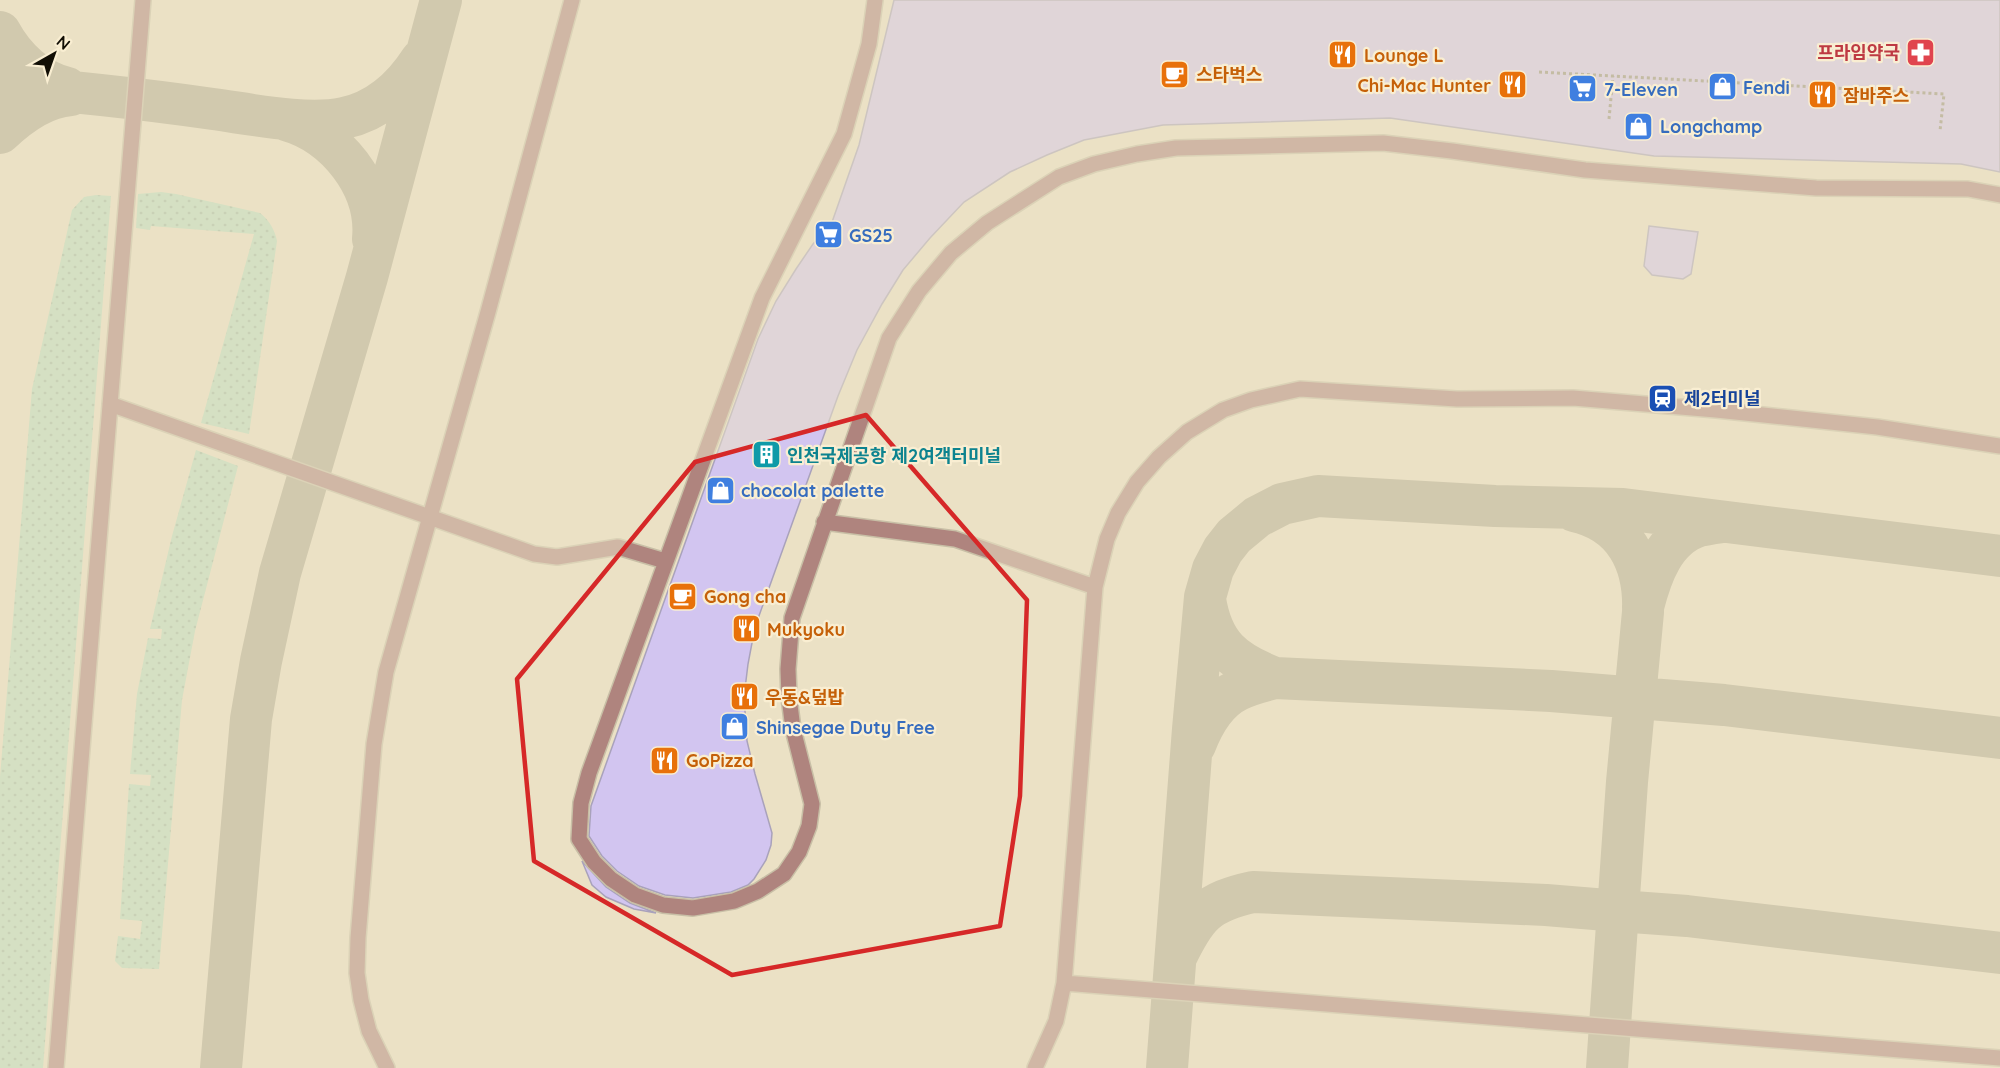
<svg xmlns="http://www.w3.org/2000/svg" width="2000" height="1068" viewBox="0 0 2000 1068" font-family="Quicksand,'Noto Sans KR',sans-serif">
  <defs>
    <pattern id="grass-dots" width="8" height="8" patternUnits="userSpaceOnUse" patternTransform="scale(1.5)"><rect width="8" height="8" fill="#baddc1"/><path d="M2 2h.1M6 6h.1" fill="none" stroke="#9fbca4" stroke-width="1.8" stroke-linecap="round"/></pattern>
  </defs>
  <rect width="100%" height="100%" fill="#ebe1c5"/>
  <!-- grass -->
  <path fill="url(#grass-dots)" d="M161,192L176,194L260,213C269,220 275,230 277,241L249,434L201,423L254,234L151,226L150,230L136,228L138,194Z
    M96,195L111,196L43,1068H0V777L32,389L72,210L84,197Z
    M196,450L238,466L195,631L182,700L159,969L122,968L115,961L118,936L140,939L142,921L120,919L129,784L150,786L151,775L130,774L137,694L148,638L161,639L162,629H150L172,536Z"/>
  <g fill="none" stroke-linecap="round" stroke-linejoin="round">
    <!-- taxiway -->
    <path stroke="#b2aa93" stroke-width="42" d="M0,32C14,58 38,81 67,88
      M0,86C71,91 142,99 213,109C250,114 307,126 344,118C377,111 403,88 421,60
      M286,120C336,134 378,186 373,239
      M0,133C20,114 43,97 71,95
      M1574,511C1625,522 1645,563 1643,612L1627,782L1607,1068
      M1205,599C1212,645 1233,662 1275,678
      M1643,607C1651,575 1664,537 1699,526C1707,524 1715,523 1722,522
      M1195,745C1203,724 1217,700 1238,690C1250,684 1263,681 1275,678L1551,691L1724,705L2000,738
      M1176,957C1196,915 1207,902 1253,892L1546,905L1619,911L1687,916L2000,953
      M221,1068L251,719L261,661L280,573L367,277L441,0
      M1167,1068L1193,729L1205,597L1213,569L1223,550L1234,536L1257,517L1282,504L1318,496L1495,506L1623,509L2000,556"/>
  </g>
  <!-- building -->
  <path fill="#d2c5f0" stroke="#a9a2bb" stroke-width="1.5" d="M894,0H2000V172L1961,164L1654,156L1390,118L1163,125L1084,140L1047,155L1010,172L964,202L930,238L903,270L882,304L857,350L838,396L779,560L755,627L748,664L744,697L747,741L755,774L772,833L771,845L766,860L754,879L748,885L731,892L693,898L665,895L639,886L617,871L602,856L589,836L591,806L758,339L776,301L796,269L813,244L831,225L859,145Z
    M1649,226L1698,232L1691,274L1683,279L1652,275L1644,266Z
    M582,861L606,887L630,903L656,913L634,909L606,897L592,885Z"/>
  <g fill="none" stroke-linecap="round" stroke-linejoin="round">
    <defs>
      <path id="minor" d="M875,0L869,44L844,134L762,298L589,773L581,803L579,839L594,862L611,879L635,895L663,905L693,908L734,901L758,891L784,874L799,852L809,826L812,804L793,729L789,697L788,669L792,618L889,338L919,291L951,253L987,223L1059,177L1094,164L1137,154L1176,148L1383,143L1452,151L1585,170L1816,188L1968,189L2000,195
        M110,404L534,554L557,557L618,547L665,561
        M824,522L955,539L1095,587
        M1064,983L2000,1058
        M56,1068L143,0
        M387,1068L369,1031L361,1000L357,973L358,938L374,744L386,672L488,312L572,0
        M1035,1068L1056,1021L1064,983L1095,587L1107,539L1118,513L1137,482L1159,457L1187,432L1223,410L1251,400L1300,389L1457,399L1573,398L1716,410L1877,427L2000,446"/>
    </defs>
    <!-- minor casing -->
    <use href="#minor" stroke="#c8bfa6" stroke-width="18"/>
    <!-- path -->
    <path stroke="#968e7a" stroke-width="3" stroke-dasharray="3 3" stroke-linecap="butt" d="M1539,72L1944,94L1940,131
      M1609,119L1613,76"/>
    <!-- minor -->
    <use href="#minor" stroke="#af847e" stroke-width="15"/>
  </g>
  <!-- marked area -->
  <path d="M0 0H2000V1068H0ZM866,415L1027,600L1020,796L1000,926L732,975L534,861L517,679L695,462Z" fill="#ebe1c5" fill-opacity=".55" fill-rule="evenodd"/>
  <path fill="none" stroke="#d62828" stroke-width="4.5" stroke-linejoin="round" d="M866,415L1027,600L1020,796L1000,926L732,975L534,861L517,679L695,462Z"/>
  <!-- icons -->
  <defs>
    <symbol id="pharmacy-square" viewBox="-11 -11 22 22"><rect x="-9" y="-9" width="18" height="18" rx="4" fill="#e0444e" stroke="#f9eed2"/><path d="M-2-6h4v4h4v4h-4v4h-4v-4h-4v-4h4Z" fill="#fff"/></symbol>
    <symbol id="restaurant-square" viewBox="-11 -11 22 22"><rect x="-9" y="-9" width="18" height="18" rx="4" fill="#e8710a" stroke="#f9eed2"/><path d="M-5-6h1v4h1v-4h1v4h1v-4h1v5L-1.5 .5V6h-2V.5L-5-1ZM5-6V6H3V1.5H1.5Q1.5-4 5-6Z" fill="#fff"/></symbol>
    <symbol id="cafe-square" viewBox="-11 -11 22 22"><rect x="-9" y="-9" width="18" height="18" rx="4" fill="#e8710a" stroke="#f9eed2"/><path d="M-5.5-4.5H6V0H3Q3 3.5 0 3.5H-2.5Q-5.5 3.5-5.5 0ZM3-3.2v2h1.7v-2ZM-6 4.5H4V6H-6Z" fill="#fff"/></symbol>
    <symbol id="shop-square" viewBox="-11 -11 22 22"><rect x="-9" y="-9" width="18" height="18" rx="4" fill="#3f7fe0" stroke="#f9eed2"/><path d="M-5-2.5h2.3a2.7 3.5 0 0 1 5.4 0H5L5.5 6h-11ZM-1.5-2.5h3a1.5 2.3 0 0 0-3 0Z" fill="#fff"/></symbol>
    <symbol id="supermarket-square" viewBox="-11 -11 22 22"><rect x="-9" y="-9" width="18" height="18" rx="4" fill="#3f7fe0" stroke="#f9eed2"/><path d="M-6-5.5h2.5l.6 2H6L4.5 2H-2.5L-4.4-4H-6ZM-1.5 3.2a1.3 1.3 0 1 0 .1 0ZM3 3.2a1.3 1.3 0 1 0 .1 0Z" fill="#fff"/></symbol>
    <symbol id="station-square" viewBox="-11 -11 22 22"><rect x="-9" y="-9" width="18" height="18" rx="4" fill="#1a4fb4" stroke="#f9eed2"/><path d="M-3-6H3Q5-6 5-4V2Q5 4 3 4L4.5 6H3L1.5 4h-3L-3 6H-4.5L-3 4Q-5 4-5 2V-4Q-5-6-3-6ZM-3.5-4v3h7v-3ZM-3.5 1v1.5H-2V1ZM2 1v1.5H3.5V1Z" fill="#fff"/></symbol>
    <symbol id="building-square" viewBox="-11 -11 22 22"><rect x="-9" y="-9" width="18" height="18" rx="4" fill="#0f9aa8" stroke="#f9eed2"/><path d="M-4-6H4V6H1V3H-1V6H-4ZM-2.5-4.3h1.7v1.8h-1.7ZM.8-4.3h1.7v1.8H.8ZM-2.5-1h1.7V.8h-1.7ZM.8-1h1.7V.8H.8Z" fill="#fff"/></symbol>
  </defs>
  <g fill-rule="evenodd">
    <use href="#pharmacy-square" x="1904" y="36" width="33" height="33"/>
    <use href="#restaurant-square" x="1326" y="38" width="33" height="33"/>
    <use href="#cafe-square" x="1158" y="58" width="33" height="33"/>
    <use href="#restaurant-square" x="1496" y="68" width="33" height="33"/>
    <use href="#shop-square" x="1706" y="70" width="33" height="33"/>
    <use href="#supermarket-square" x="1566" y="72" width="33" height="33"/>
    <use href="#restaurant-square" x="1806" y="78" width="33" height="33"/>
    <use href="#shop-square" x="1622" y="110" width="33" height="33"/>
    <use href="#supermarket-square" x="812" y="218" width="33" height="33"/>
    <use href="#station-square" x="1646" y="382" width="33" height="33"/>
    <use href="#building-square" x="750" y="438" width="33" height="33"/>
    <use href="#shop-square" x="704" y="474" width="33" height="33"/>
    <use href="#cafe-square" x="666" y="580" width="33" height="33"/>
    <use href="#restaurant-square" x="730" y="612" width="33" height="33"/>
    <use href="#restaurant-square" x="728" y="680" width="33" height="33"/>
    <use href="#shop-square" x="718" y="710" width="33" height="33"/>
    <use href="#restaurant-square" x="648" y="744" width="33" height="33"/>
  </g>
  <g text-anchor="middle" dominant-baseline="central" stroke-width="4.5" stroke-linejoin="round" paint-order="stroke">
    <!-- health labels -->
    <g font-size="18" font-weight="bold" fill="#be3a42" stroke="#f9eed2" text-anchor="end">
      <text x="1900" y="52">프라임약국</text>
    </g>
    <!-- food labels -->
    <g font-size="18" font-weight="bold" fill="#c56008" stroke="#f9eed2" text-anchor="start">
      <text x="1364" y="55">Lounge L</text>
      <text x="1196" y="74">스타벅스</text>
      <text x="1491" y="85" text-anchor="end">Chi-Mac Hunter</text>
      <text x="1843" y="95">잠바주스</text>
      <text x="704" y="596">Gong cha</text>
      <text x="767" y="629">Mukyoku</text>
      <text x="765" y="697">우동&amp;덮밥</text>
      <text x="686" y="760">GoPizza</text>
    </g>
    <!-- shop labels -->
    <g font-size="18" font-weight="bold" fill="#366cbe" stroke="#f9eed2" text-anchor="start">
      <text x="1743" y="87">Fendi</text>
      <text x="1604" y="89">7-Eleven</text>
      <text x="1660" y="126">Longchamp</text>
      <text x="849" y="235">GS25</text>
      <text x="741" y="490">chocolat palette</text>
      <text x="756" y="727">Shinsegae Duty Free</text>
    </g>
    <!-- transit labels -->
    <g font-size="18" font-weight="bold" fill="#164399" stroke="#f9eed2" text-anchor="start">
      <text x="1684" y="398">제2터미널</text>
    </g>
    <!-- culture labels -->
    <g font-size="18" font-weight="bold" fill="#0d838f" stroke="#f9eed2" text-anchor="start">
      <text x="787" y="455">인천국제공항 제2여객터미널</text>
    </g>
  </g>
  <!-- north arrow -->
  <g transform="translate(54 54) rotate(40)" stroke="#f9eed2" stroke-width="4.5" paint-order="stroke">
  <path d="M0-4.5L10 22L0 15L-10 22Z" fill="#110e05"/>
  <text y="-9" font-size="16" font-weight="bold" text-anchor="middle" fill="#110e05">N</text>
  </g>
</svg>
